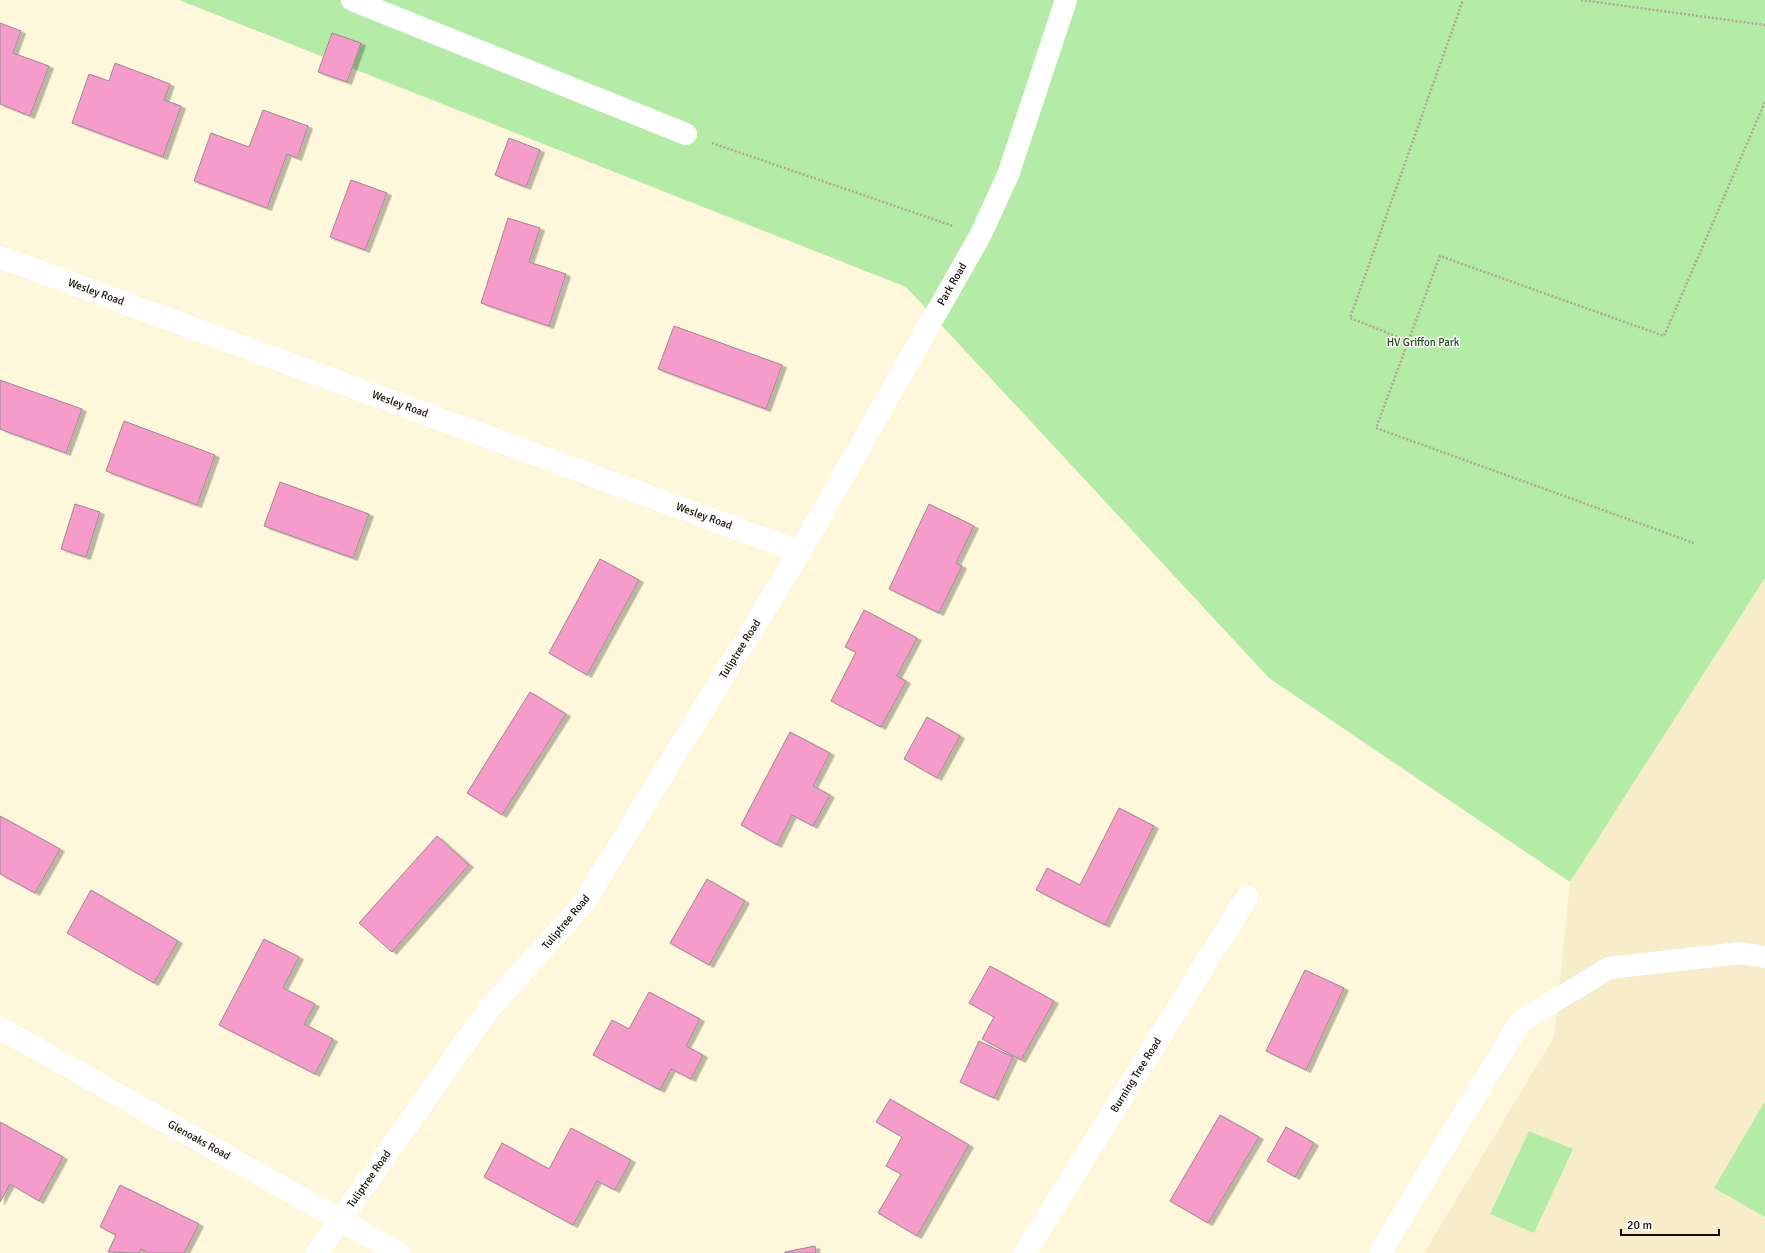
<svg xmlns="http://www.w3.org/2000/svg" width="1765" height="1253" viewBox="0 0 1765 1253" font-family="Signika,sans-serif">
  <defs>
    <filter id="shadow"><feDropShadow dx="4.5" dy="2.5" stdDeviation="0" flood-color="#0004"/></filter>
  </defs>
  <rect width="100%" height="100%" fill="#fff7dc"/>
  <!-- built -->
  <path fill="#f8edcb" d="M1765,578V1253H1424L1554,1037L1570,882Z"/>
  <!-- green -->
  <path fill="#b4eca7" d="M179,0H1765V578L1570,882L1269,678L906,287Z
    M1765,1101V1217L1714,1188Z
    M1529,1131L1573,1149L1534,1233L1490,1214Z"/>
  <!-- building -->
  <path fill="#f59cca" stroke="#a18793" filter="url(#shadow)" d="M0,23L21,31L13,53L49,66L30,116L0,104Z
    M332,33L361,43L347,82L318,72Z
    M115,63L170,84L164,100L181,106L163,157L72,123L89,74L109,81Z
    M263,110L308,126L297,158L287,154L267,208L194,181L211,133L249,147Z
    M509,138L540,150L526,187L495,175Z
    M351,180L387,193L365,250L330,237Z
    M508,218L540,228L529,262L566,274L549,326L481,303Z
    M674,326L782,365L766,409L658,369Z
    M0,380L82,409L66,453L0,429Z
    M124,421L215,455L197,505L106,471Z
    M280,482L369,514L353,558L264,526Z
    M75,504L100,512L86,557L61,549Z
    M929,504L974,526L956,563L962,566L939,613L889,589Z
    M600,559L639,580L587,675L549,653Z
    M864,610L917,638L897,676L906,681L881,727L831,701L856,652L845,647Z
    M530,692L566,714L502,815L467,793Z
    M927,717L960,736L937,778L904,759Z
    M790,732L830,753L813,786L830,795L813,826L792,815L777,845L741,825Z
    M1119,808L1154,826L1105,925L1036,890L1047,868L1080,885Z
    M0,816L60,849L35,893L0,874Z
    M437,836L469,865L392,952L359,923Z
    M707,879L745,901L709,965L670,943Z
    M91,890L178,941L154,983L67,933Z
    M264,939L299,957L283,988L315,1004L304,1024L333,1039L315,1074L219,1025Z
    M990,966L1054,1001L1021,1060L982,1039L994,1017L969,1003Z
    M1305,970L1344,988L1306,1070L1266,1051Z
    M649,992L700,1019L686,1046L703,1055L691,1079L671,1069L660,1090L593,1055L612,1020L629,1029Z
    M979,1041L1013,1057L994,1098L960,1082Z
    M890,1099L969,1145L917,1236L878,1213L901,1174L886,1166L902,1137L876,1122Z
    M1220,1115L1259,1137L1208,1223L1170,1201Z
    M0,1122L63,1157L39,1201L10,1184L0,1202Z
    M1286,1127L1314,1143L1295,1177L1267,1161Z
    M571,1128L631,1160L615,1190L597,1181L573,1225L484,1177L502,1143L549,1169Z
    M120,1185L199,1224L184,1253H148L141,1249L139,1253L108,1252L116,1235L100,1227Z
    M815,1246L816,1253H785V1252Z"/>
  <g fill="none" stroke-linecap="round" stroke-linejoin="round">
    <!-- path -->
    <path stroke="#ada792" stroke-width="2.5" stroke-dasharray="2 2" stroke-linecap="butt" d="M1581,0L1765,25
      M712,143L953,226
      M1408,341L1350,318L1463,0
      M1694,543L1376,428L1440,256L1664,336L1765,102"/>
    <!-- minor -->
    <path stroke="#fff" stroke-width="22" d="M352,0L686,134
      M0,257L800,552
      M0,1028L399,1253
      M317,1253L488,1010L583,904L800,552L980,236L1008,175L1066,0
      M1025,1253L1247,897
      M1380,1253L1520,1022L1609,968L1740,953L1765,957"/>
  </g>
  <g text-anchor="middle" dominant-baseline="central" stroke-width="3" stroke-linejoin="round" paint-order="stroke">
    <!-- street labels -->
    <g font-size="11" fill="#120f06" stroke="#fff">
      <text transform="translate(952 284) rotate(-60)">Park Road</text>
      <text transform="translate(96 292) rotate(20)">Wesley Road</text>
      <text transform="translate(400 404) rotate(20)">Wesley Road</text>
      <text transform="translate(704 516) rotate(20)">Wesley Road</text>
      <text transform="translate(740 649) rotate(-58)">Tuliptree Road</text>
      <text transform="translate(566 922) rotate(-50)">Tuliptree Road</text>
      <text transform="translate(1136 1075) rotate(-58)">Burning Tree Road</text>
      <text transform="translate(199 1140) rotate(29)">Glenoaks Road</text>
      <text transform="translate(369 1179) rotate(-55)">Tuliptree Road</text>
    </g>
    <!-- park labels -->
    <g font-size="11" fill="#204816" stroke="#fff">
      <text x="1423" y="342">HV Griffon Park</text>
    </g>
  </g>
  <!-- scale -->
  <path d="M1621 1229v6h98v-6" fill="none" stroke="#120f06" stroke-width="2"/>
  <text x="1627" y="1229" font-size="12" fill="#120f06" stroke="#ffffff" stroke-width="3" paint-order="stroke">20 m</text>
</svg>
